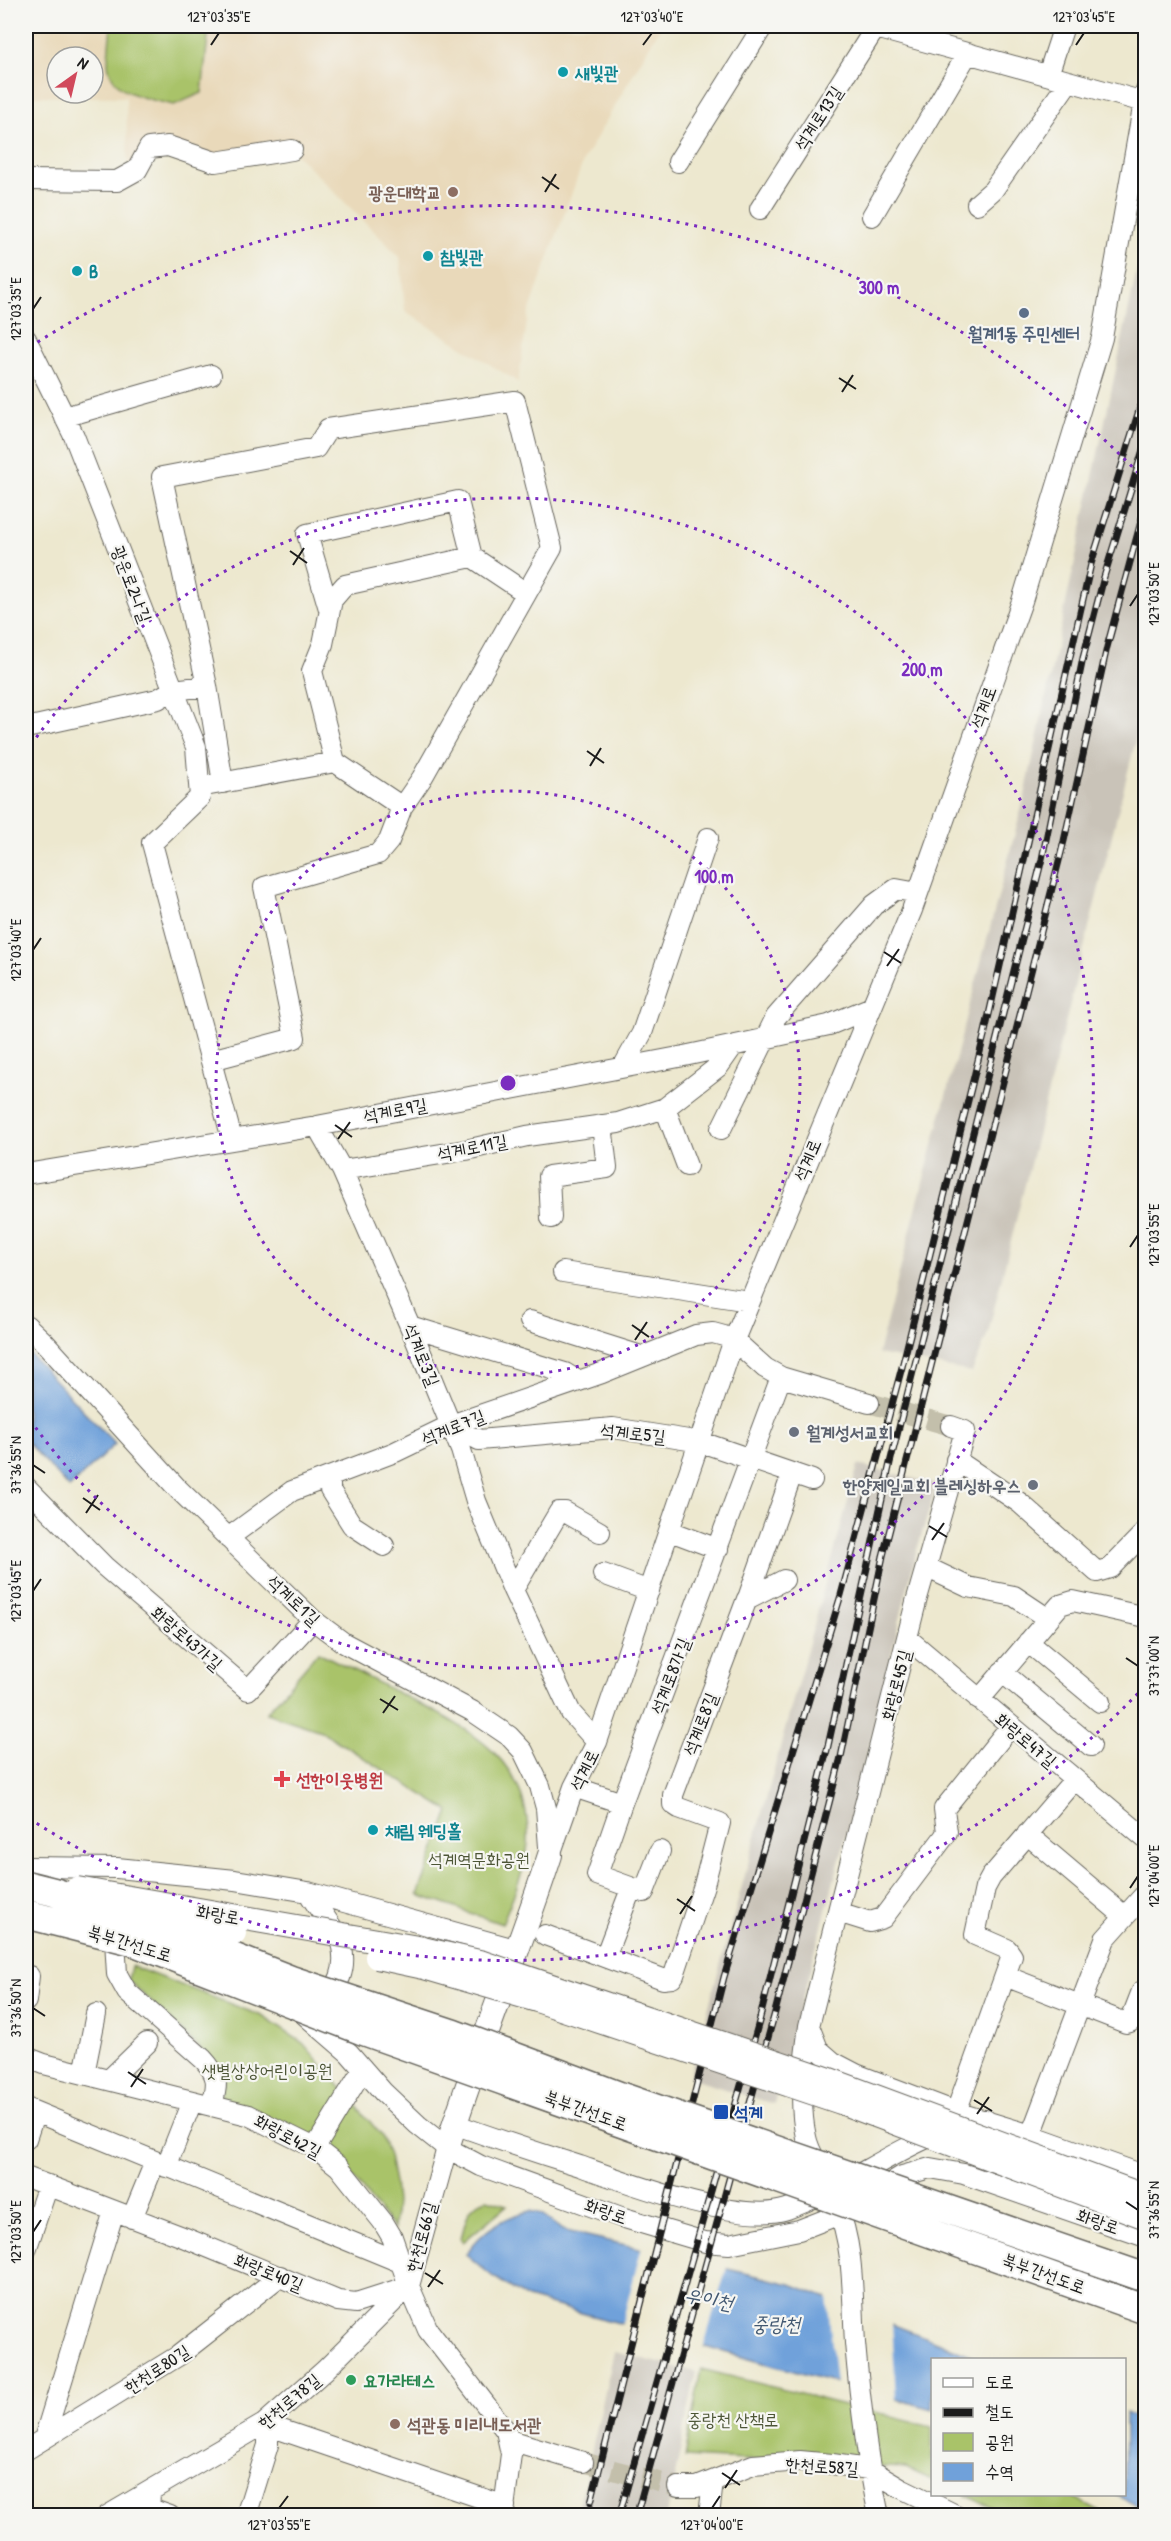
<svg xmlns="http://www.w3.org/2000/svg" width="1171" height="2541" viewBox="0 0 1171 2541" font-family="'Patrick Hand','Poor Story',sans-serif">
  <rect width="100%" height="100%" fill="#f6f6f2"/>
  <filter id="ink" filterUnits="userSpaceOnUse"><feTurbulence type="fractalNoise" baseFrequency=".0167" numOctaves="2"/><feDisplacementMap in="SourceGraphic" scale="12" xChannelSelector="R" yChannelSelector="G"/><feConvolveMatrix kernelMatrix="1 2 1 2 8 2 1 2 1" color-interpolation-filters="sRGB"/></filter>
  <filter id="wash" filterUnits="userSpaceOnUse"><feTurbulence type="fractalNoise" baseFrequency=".008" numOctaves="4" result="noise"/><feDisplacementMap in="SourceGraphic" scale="24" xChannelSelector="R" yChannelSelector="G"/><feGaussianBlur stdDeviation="1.35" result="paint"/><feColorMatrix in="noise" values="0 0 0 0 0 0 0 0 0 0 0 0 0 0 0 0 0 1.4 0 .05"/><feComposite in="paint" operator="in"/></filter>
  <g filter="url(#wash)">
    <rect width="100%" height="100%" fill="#ede8cf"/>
    <!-- built -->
    <path fill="#e9d9ba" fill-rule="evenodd" d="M26,26H661L584,159L528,315L518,382L405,311L400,257L292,150L215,162L168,146L128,175L126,97L26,96ZM57,57H93V93H57Z"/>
    <!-- industrial -->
    <path fill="#c9c3b8" d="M1145,233V703L988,1333L972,1372L878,1354L1025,795Z
      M858,1465L937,1484L916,1553L859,1788L774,2104L689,2078Z
      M614,2352L696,2372L667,2515L577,2516Z"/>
    <!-- green -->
    <path fill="#a9c369" stroke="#627042" stroke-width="1.5" d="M111,26H209L202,93L174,105C150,99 110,95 108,63C108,51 110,38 111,26Z
      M318,1652C348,1667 378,1683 408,1698C470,1729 531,1760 528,1842C526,1870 512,1898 502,1924L418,1895L449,1811L321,1731L266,1713Z
      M131,1966L262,2016L303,2043L382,2136L389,2156L394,2182L396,2202L394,2229L344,2166L220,2103L225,2079L209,2057L128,1980Z
      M487,2199L507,2205L463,2242L461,2238C466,2221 467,2203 487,2199Z
      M701,2369L932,2427V2480L906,2468L685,2457Z
      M964,2495H1070L1106,2515H1009Z"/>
    <!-- water -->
    <path fill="#70a1da" stroke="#465e7b" stroke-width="1.5" d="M26,1350L115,1444L69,1488L26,1441Z
      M530,2211L542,2214L562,2230L791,2284L980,2359L932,2360V2409L527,2298L492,2276L466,2254C483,2230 501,2218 530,2211Z
      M1125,2413L1145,2422V2514L1134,2504L1117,2495L1124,2494Z"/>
    <!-- pier -->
    <path fill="#ede8cf" d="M642,2246L727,2267L703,2349L621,2327Z
      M827,2296L892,2321L896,2401L836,2385Z"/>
  </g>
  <g filter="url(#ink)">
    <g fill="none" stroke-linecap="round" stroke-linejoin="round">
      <!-- minor-tunnel -->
      <path stroke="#c3bfab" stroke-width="20" stroke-dasharray="20 10" stroke-linecap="butt" d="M869,1403L951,1426
        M583,2462L678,2487"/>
      <defs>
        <path id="minor" d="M869,26L1144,102
          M1048,75L1064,26
          M678,162L763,26
          M26,180L117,181L137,170L149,148L168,146L215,162L292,150
          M977,204L993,190L1069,81
          M760,209L876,27
          M872,216L968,53
          M26,339L74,436L196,747L200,797L152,843L232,1139
          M64,417L211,375
          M472,557L526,593
          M26,728L158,699L173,690L207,686
          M335,762L402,807
          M210,785L335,762L312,671L323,644L332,600L345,585L472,557L458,501L307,534L329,609
          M211,1060L295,1038L264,887L378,854L389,841L402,807L422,778L552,548L515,401L328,429L316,448L162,477L207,686L223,783
          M623,1067L642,1033L708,838
          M665,1108L687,1166
          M317,1126L342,1170L410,1326L461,1450L476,1501L513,1590L571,1713L597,1742
          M721,1129L776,1017L874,905L896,889L918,893
          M342,1170L466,1150L527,1136L618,1123L665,1108L719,1066L733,1046
          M26,1174L317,1126L684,1056L829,1025L872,1007
          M551,1218L549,1176L607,1168L602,1125
          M563,1272L749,1301
          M530,1321L641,1356
          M26,1325L45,1343L178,1489L313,1620L344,1643L472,1711L509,1736L523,1751L540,1786L546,1808L549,1847
          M410,1326L565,1373L578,1381
          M451,1425L479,1440L613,1428L701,1442L812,1480
          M956,1460L1020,1503L1097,1572L1110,1568L1146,1531
          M330,1477V1490L352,1525L384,1546
          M26,1487L104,1566L248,1690L313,1620
          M670,1531L718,1549
          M228,1538L292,1491L395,1452L451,1425L602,1373L696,1335L713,1333L724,1336L734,1340L765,1368L781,1377L869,1403
          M926,1567L968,1587L1014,1596L1047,1618
          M603,1574L649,1591
          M513,1590L559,1512H565L600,1532
          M748,1598L792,1474
          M908,1639L1146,1839
          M1028,1642L1100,1702
          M1002,1672L1091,1746
          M979,1700L1060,1605L1073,1601L1146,1617
          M574,1787L622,1803L781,1377
          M622,1803L597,1875L644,1892L660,1851
          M1027,1834L1124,1916
          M550,1855L574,1787L597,1742L734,1340L912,910L1022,601L1102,338L1146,91
          M26,1867L117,1868L235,1880L308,1892L518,1950
          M308,1892C315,1904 340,1936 342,1947C346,1968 340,1989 321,1999
          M838,1912L870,1922L883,1918L944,1837L947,1832L944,1809L1010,1727
          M545,1935L663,1979L672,1978L674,1975L704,1885L720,1823L679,1808L673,1804V1795L747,1599L784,1580
          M115,1940L117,1974L127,1992L203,2059C220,2077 217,2084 212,2106
          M605,1957L631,1889
          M1005,1976L1126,2023L1130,2022L1142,1991
          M26,2001L29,1976
          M305,2015L349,2053L383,2092L418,2125L447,2148L481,2166L621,2217L705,2242L729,2244L799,2230L840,2214L902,2176L930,2168L964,2174L1146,2237
          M809,2026L818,2049L833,2062L856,2074L956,2112L1031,2135L1146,2176
          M26,2057L44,2064L248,2115L315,2148L339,2167L383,2222L392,2237L409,2286
          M84,2074L96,2014
          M109,2080L147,2043
          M26,2108L400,2262
          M956,2112L1012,1956L1007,1949L975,1935L985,1888L991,1877L1074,1780
          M454,2124C496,2139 538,2153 580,2166C628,2183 740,2225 787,2209C855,2185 915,2130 986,2120
          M26,2139L35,2112
          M1021,2140L1031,2135L1105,1939L1146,1893
          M315,2148L363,2069
          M447,2148L409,2286L428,2330L506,2431L511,2454L503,2516
          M166,2167L192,2101
          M821,2171C816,2161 808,2149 806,2137C798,2101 804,2063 809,2026L916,1602L965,1431L951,1426
          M26,2177L183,2237L338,2301L356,2303L409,2286
          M836,2203C855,2249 852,2295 855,2343C860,2401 867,2459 879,2516
          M132,2218L155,2162
          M26,2250L48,2185
          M264,2424L505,2506
          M44,2439L114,2211
          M510,2440L583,2462
          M26,2450L178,2356L280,2276
          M678,2487H697L753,2465L800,2461L832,2464L869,2469L901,2488L958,2516
          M150,2509L170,2516
          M107,2516L264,2424L325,2370L407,2288
          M149,2516L150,2492
          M246,2516L268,2445V2435L264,2424
          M709,2516L713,2481"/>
        <path id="major" d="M447,2148C478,2049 518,1954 550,1855"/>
      </defs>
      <!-- minor casing -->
      <use href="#minor" stroke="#65635b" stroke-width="22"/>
      <!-- major casing -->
      <use href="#major" stroke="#65635b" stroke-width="26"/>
      <!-- minor -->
      <use href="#minor" stroke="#fff" stroke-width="20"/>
      <!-- major -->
      <use href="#major" stroke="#fff" stroke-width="24"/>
      <defs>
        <path id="rail" d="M591,2502L724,1977L841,1595L902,1367L985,1032L1091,564L1146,388
          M621,2509L760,2018L828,1746L890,1463L1042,859L1083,658L1104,577L1146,440
          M637,2513L774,2016L841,1757L883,1556L1064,841L1107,647L1146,503"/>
      </defs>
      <!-- rail casing -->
      <use href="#rail" stroke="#1c1c1c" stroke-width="7"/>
      <!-- rail -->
      <use href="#rail" stroke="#f6f6f2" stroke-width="4.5" stroke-dasharray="14" stroke-linecap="butt"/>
      <defs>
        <path id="major-bridge" d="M77,1889L418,1948L483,1963L827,2079L1146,2197
          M161,1920L234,1933
          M377,1957L424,1967L537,2000L841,2102L1146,2217"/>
        <path id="highway-bridge" d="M26,1885L54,1892L141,1921L291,1980L454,2034L625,2098L1146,2278
          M26,1914L132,1941L361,2030L1146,2310"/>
      </defs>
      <!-- major-bridge casing -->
      <use href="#major-bridge" stroke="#65635b" stroke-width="26" stroke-linecap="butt"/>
      <!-- highway-bridge casing -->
      <use href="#highway-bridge" stroke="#65635b" stroke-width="31" stroke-linecap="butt"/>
      <!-- major-bridge -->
      <use href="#major-bridge" stroke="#fff" stroke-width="24"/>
      <!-- highway-bridge -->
      <use href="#highway-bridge" stroke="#fff" stroke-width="28"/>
    </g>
  </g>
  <!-- ticks -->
  <path fill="none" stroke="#1c1c1c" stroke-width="2" d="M211,45L219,33M643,45L652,33M1076,45L1084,33M542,177L559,189M545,192L556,174M33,309L41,297M839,378L856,389M842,392L853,375M290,551L307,563M293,565L304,548M1130,606L1138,594M587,751L604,763M590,766L601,748M33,950L41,938M884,952L901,963M887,966L899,949M335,1125L352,1137M338,1139L350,1122M1130,1247L1138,1235M632,1325L649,1337M635,1340L647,1322M33,1465L45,1473M83,1498L100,1510M86,1513L98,1495M929,1526L947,1537M932,1540L944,1523M33,1591L41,1579M1126,1658L1138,1666M380,1699L398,1710M383,1713L395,1696M1130,1888L1138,1876M677,1899L695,1911M680,1914L692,1896M33,2008L45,2016M128,2072L146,2084M131,2087L143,2069M974,2100L992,2111M977,2114L989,2097M1126,2202L1138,2210M33,2232L41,2220M425,2273L443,2284M428,2287L440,2270M722,2473L740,2485M725,2488L737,2470M279,2508L288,2496M712,2508L720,2496"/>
  <!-- distance rings -->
  <g fill="none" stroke="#7b2cbf" stroke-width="3" stroke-dasharray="3 6">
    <circle cx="508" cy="1083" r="292"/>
    <path d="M26 752A585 585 0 1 1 26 1414"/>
    <path d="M1144 1687A877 877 0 0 1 30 1819M30 347A877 877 0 0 1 1144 479"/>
  </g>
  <!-- markers -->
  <g fill="#0f9aa8" stroke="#f6f6f2" stroke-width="2">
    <circle cx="563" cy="72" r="6"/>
    <circle cx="428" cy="256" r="6"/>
    <circle cx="77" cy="271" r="6"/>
    <circle cx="373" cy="1830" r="6"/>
  </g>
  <g fill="#8d6e63" stroke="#f6f6f2" stroke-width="2">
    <circle cx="453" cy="192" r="6"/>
    <circle cx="395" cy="2424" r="6"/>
  </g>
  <circle fill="#5c6f8a" stroke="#f6f6f2" stroke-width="2" cx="1024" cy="313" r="6"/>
  <g fill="#6b7280" stroke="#f6f6f2" stroke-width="2">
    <circle cx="794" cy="1432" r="6"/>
    <circle cx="1033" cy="1485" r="6"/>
  </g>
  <path fill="#e0444e" stroke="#f6f6f2" stroke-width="2" d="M279 1770h6v6h6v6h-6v6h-6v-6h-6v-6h6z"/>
  <rect fill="#1a4fb4" stroke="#f6f6f2" stroke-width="2" x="713" y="2104" width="16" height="16" rx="3"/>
  <circle fill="#2e9e5b" stroke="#f6f6f2" stroke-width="2" cx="351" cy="2380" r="6"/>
  <g text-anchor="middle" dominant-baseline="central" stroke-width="4.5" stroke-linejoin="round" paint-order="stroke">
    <!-- culture labels -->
    <g font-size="18" font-weight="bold" fill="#0d838f" stroke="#f6f6f2" text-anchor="start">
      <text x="575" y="72">새빛관</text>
      <text x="440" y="256">참빛관</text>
      <text x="89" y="271">B</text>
      <text x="385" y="1830">채림 웨딩홀</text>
    </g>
    <!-- street labels -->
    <g font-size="18" fill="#1c1c1c" stroke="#f6f6f2">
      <text transform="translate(818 118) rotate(-57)">석계로13길</text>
      <text transform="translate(132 584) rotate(69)">광운로2나길</text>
      <text transform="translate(983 707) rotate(-70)">석계로</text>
      <text transform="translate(395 1110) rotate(-11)">석계로9길</text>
      <text transform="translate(472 1147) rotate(-11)">석계로11길</text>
      <text transform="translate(807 1160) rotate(-67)">석계로</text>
      <text transform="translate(422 1355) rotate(68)">석계로3길</text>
      <text transform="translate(453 1427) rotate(-22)">석계로7길</text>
      <text transform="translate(633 1433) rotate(6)">석계로5길</text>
      <text transform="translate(294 1600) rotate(43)">석계로1길</text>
      <text transform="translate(187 1638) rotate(41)">화랑로43가길</text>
      <text transform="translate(670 1676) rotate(-69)">석계로8가길</text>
      <text transform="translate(896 1685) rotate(-76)">화랑로45길</text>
      <text transform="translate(700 1724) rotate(-69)">석계로8길</text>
      <text transform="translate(1026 1740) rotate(40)">화랑로47길</text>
      <text transform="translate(584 1770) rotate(-64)">석계로</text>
      <text transform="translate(218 1914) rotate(10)">화랑로</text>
      <text transform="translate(130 1943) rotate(17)">북부간선도로</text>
      <text transform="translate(586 2110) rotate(20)">북부간선도로</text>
      <text transform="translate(288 2136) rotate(28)">화랑로42길</text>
      <text transform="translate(606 2211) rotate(19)">화랑로</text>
      <text transform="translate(1098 2221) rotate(19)">화랑로</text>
      <text transform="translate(421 2237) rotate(-75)">한천로66길</text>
      <text transform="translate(269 2272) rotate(22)">화랑로40길</text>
      <text transform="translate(1044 2273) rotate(20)">북부간선도로</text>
      <text transform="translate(157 2369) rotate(-33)">한천로80길</text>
      <text transform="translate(289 2401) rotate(-40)">한천로78길</text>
      <text transform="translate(822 2466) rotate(4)">한천로58길</text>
    </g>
    <!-- education labels -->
    <g font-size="18" font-weight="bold" fill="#785e54" stroke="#f6f6f2" text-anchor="end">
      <text x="441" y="192">광운대학교</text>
      <text x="407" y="2424" text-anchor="start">석관동 미리내도서관</text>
    </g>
    <!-- service labels -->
    <g font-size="18" font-weight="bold" fill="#4e5e75" stroke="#f6f6f2">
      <text x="1024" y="333">월계1동 주민센터</text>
    </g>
    <!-- worship labels -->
    <g font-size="18" font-weight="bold" fill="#5b616d" stroke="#f6f6f2" text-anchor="start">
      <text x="806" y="1432">월계성서교회</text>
      <text x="1021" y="1485" text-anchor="end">한양제일교회 블레싱하우스</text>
    </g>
    <!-- health labels -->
    <g font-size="18" font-weight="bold" fill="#be3a42" stroke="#f6f6f2" text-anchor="start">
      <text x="296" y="1779">선한이웃병원</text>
    </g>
    <!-- park labels -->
    <g font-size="18" fill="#4d5637" stroke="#f6f6f2">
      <text x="479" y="1859">석계역문화공원</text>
      <text x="267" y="2070">샛별상상어린이공원</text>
      <text x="733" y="2419">중랑천 산책로</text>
    </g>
    <!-- transit labels -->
    <g font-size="18" font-weight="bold" fill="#164399" stroke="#f6f6f2" text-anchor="start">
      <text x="734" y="2112">석계</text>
    </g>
    <!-- leisure labels -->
    <g font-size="18" font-weight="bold" fill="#27864d" stroke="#f6f6f2" text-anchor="start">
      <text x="363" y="2380">요가라테스</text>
    </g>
    <!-- water labels -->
    <g font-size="20" font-style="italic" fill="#425871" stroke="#f6f6f2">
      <text transform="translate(709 2298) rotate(11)">우이천</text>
      <text x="776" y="2323">중랑천</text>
    </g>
  </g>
  <circle cx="508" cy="1083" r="9" fill="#7b2cbf" stroke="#f6f6f2" stroke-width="3"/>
  <g font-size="18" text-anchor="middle" font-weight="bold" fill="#7b2cbf" stroke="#f6f6f2" stroke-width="4.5" stroke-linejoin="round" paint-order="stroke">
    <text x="879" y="294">300 m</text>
    <text x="922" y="676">200 m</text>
    <text x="714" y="883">100 m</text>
  </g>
  <!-- margin -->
  <rect width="1171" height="2541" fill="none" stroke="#f6f6f2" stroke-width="66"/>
  <!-- legend -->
  <rect x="931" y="2358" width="195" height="138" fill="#f6f6f2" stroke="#9f9f9c" stroke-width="1.5"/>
  <rect x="943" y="2378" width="30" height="9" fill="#ffffff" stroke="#9f9f9c" stroke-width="1.5"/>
  <text x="985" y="2388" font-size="18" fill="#1c1c1c">도로</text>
  <rect x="943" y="2408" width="30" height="9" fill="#1c1c1c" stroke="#9f9f9c" stroke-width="1.5"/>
  <text x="985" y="2418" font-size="18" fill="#1c1c1c">철도</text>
  <rect x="943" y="2433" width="30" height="18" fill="#a9c369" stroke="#9f9f9c" stroke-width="1.5"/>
  <text x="985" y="2448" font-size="18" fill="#1c1c1c">공원</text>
  <rect x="943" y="2463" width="30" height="18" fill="#70a1da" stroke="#9f9f9c" stroke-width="1.5"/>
  <text x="985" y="2478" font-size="18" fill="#1c1c1c">수역</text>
  <!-- north arrow -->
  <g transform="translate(75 75) rotate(34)"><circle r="28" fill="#f6f6f2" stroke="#9f9f9c" stroke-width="1.5"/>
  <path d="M0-4.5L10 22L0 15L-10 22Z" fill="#d1495b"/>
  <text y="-9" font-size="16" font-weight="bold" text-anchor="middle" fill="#1c1c1c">N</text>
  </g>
  <rect x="33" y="33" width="1105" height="2475" fill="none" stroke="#1c1c1c" stroke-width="2"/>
  <g font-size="15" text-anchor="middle" fill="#1c1c1c">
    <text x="219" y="22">127°03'35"E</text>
    <text x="652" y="22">127°03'40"E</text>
    <text x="1084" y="22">127°03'45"E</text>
    <text transform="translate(16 309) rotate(-90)" y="5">127°03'35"E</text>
    <text transform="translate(1154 594) rotate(-90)" y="5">127°03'50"E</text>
    <text transform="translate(16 950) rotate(-90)" y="5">127°03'40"E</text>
    <text transform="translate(1154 1235) rotate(-90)" y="5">127°03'55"E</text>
    <text transform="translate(16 1465) rotate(-90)" y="5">37°36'55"N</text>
    <text transform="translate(16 1591) rotate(-90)" y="5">127°03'45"E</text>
    <text transform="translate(1154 1666) rotate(-90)" y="5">37°37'00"N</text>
    <text transform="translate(1154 1876) rotate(-90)" y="5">127°04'00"E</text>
    <text transform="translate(16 2008) rotate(-90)" y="5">37°36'50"N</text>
    <text transform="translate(1154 2210) rotate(-90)" y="5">37°36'55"N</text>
    <text transform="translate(16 2232) rotate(-90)" y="5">127°03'50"E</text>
    <text x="279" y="2530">127°03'55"E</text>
    <text x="712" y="2530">127°04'00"E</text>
  </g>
</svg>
